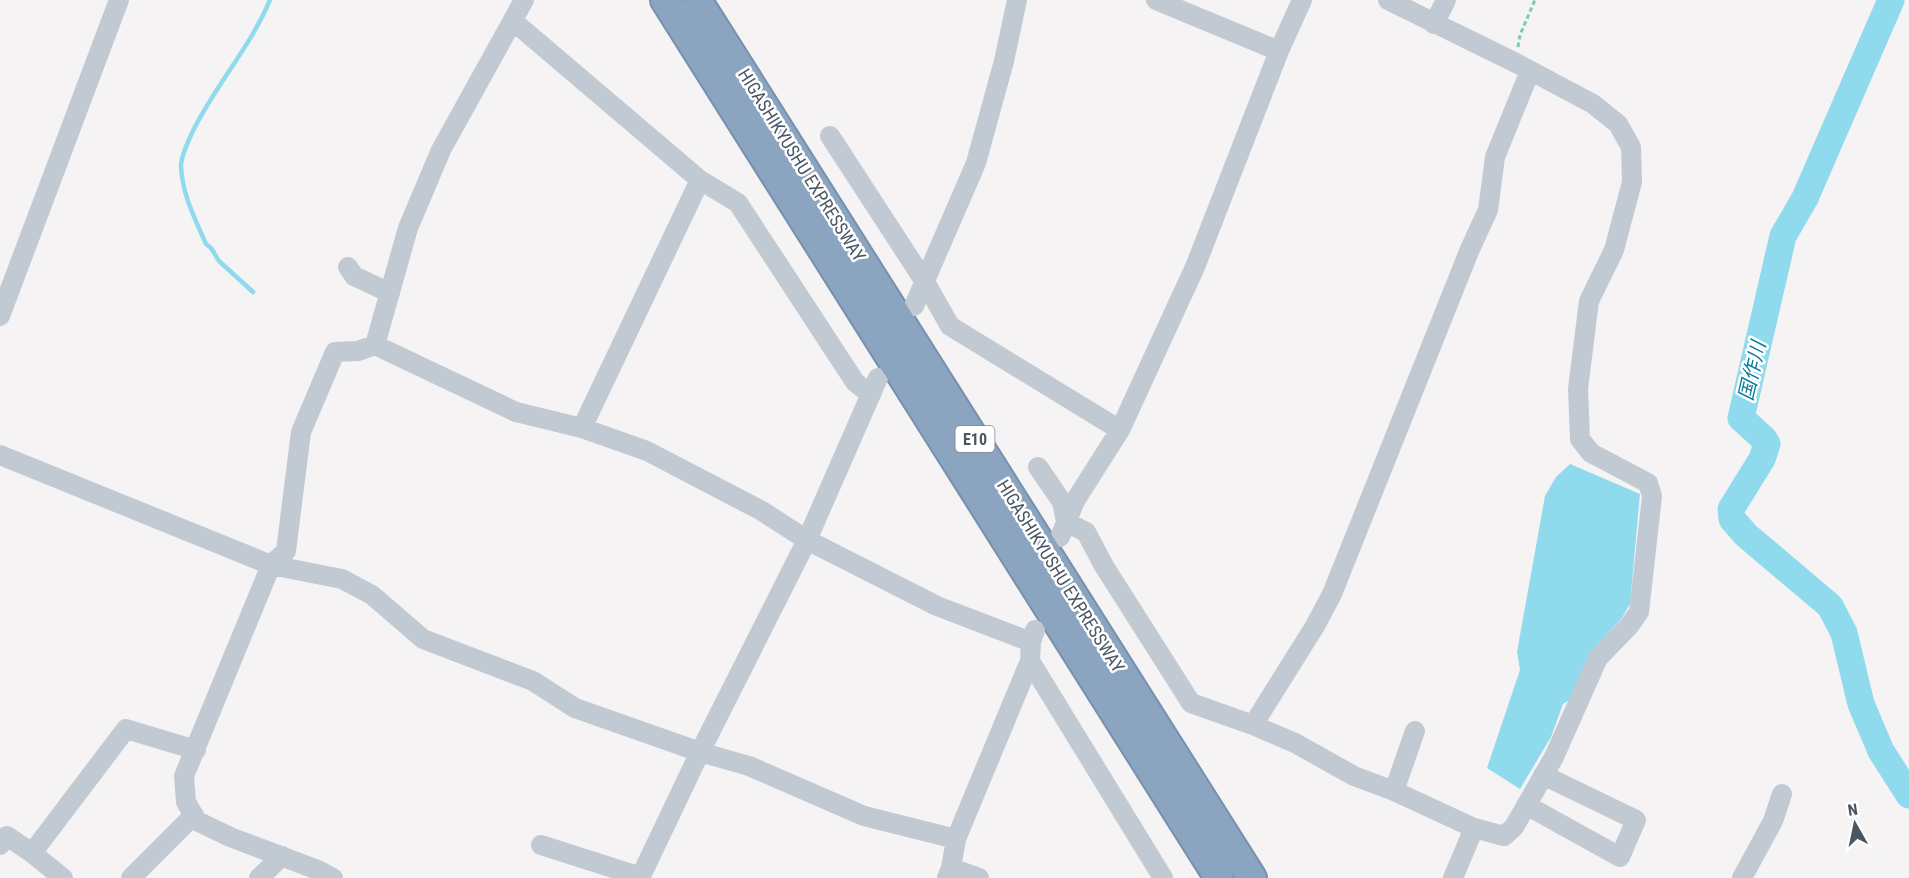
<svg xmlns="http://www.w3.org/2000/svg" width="1909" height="878" viewBox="0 0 1909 878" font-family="'Roboto Condensed','Noto Sans JP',sans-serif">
  <rect width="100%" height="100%" fill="#f5f3f3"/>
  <!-- water -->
  <path fill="#90daee" d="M1570,464L1640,494L1630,604L1622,618L1589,654L1571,699L1563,704L1551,737L1520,789L1487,768L1520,670L1517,652L1545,496L1556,477Z"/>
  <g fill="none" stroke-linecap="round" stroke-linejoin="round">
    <!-- stream -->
    <path stroke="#90daee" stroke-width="4.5" d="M253,292L219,261L211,248L206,244C195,219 182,194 181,166C181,156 187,145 191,135C213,88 250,48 270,0"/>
    <!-- river -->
    <path stroke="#90daee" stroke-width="27" d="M1891,0L1805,198L1783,236L1741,418L1764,439L1767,444L1762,459L1731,509L1732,519L1746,535L1830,606L1844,633L1861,704L1881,751L1909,795"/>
    <defs>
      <path id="highway" d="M665,0L1219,878
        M697,0L1252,878"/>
    </defs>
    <!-- highway casing -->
    <use href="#highway" stroke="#7690ad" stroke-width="32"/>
    <!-- path -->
    <path stroke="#7ad0a6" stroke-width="3" stroke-dasharray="4.5 3" stroke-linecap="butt" d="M1518,47L1520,35L1535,0"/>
    <!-- minor -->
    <path stroke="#c1cad2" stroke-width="20" d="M1156,0L1279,51
      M1388,0L1516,63L1593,104L1618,124L1631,147L1632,182L1614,250L1589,301L1578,389L1580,439L1591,453L1648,483L1652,496L1639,612L1629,626L1598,658L1554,757L1514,827L1504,836L1474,828L1453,878
      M513,21L700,180L738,203L855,382L871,395
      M1434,24L1446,0
      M830,136L925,282L950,326L1120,430
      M348,267L354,276L390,293
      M914,306L976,163L1004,61L1017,0
      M0,316L119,0
      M375,345L408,228L441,150L524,0
      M582,428L700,180
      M0,455L271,565L342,579L372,595L423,639L533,681L575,708L700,752L749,766L864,816L956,839
      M1038,467L1062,502L1066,522L1086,532L1104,566L1191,703L1253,725L1295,743L1354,776L1394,791L1474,828
      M1060,537L1075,501L1120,430L1195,267L1279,51L1302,0
      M1030,661L1163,878
      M1253,725L1315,626L1332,594L1470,249L1488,210L1495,157L1530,71
      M1394,791L1415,731
      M1526,805L1620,857L1636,820L1543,775
      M0,845L7,836L32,853
      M541,845L641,877
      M951,868L979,878
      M63,878L32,853L126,729L196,750
      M131,878L194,815
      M259,878L282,856
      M333,878L318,870L230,837L197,821L186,802L184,776L271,565L286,551L301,432L335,352L358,351L375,345L516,412L582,428L647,451L762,511L807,540L937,606L1031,642
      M640,878L700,752L807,540L878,378
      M947,878L951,868L956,839L1030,661L1031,642L1035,630
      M1742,878L1773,821L1782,794"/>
    <!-- highway -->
    <use href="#highway" stroke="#8ba5c1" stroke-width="28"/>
  </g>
  <g text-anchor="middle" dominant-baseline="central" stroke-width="5" stroke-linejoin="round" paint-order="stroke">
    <!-- shield labels -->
    <rect fill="#fff" stroke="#808990" stroke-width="1.5" x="955.5" y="426" width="39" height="26" rx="4.5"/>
    <g font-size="16" font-weight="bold" fill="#4a5661">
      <text x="975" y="439">E10</text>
    </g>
    <!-- street labels -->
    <g font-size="18" fill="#4a5661" stroke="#fff">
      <text transform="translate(802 165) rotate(58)">HIGASHIKYUSHU EXPRESSWAY</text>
      <text transform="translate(1061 576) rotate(58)">HIGASHIKYUSHU EXPRESSWAY</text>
    </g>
    <!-- water labels -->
    <g font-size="20" font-style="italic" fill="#0c7c9b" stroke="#fff">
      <text transform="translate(1752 371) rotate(-77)">国作川</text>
    </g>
  </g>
  <!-- north arrow -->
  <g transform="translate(1855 824) rotate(351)" stroke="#ffffff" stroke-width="4.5" paint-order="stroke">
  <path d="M0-4.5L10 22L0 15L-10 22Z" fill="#4a5661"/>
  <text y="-9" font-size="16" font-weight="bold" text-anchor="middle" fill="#4a5661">N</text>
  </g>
</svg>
